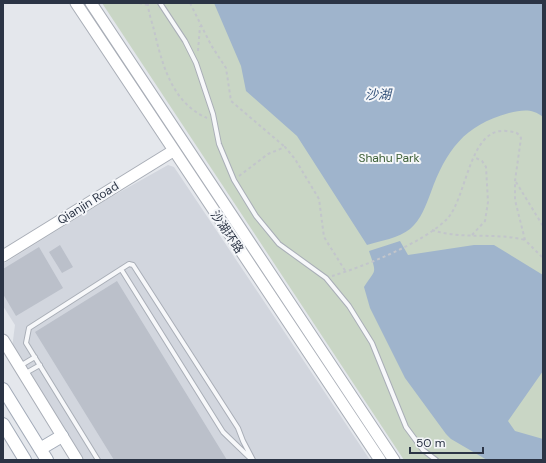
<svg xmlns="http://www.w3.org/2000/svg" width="546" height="463" viewBox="0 0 546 463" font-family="'DM Sans','Noto Sans SC',sans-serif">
  <rect width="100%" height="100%" fill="#e4e7ec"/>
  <!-- built -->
  <path fill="#d2d6de" d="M168,165L174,167L370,460H80L12,348L15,325L3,306V264L111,197Z"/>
  <!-- green -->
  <path fill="#c9d6c5" d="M102,3H543V460H404Z"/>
  <!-- water -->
  <path fill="#9fb4cc" d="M214,3H543V117C532,108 522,110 509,113C464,125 446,151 431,192C426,205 421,220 410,229C399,238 380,241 367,245L297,136L246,91L241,66Z
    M400,241L408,255L474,245H494L543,275V371L508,421L515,431L543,439V460H487L451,439L446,434L405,378L370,308L364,287C376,268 377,275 369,251Z"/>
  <!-- building -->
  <path fill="#bbc0ca" d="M60,245L73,267L62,273L49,252Z
    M39,247L63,288L16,316L3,294V269Z
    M117,281L227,460H114L35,332Z"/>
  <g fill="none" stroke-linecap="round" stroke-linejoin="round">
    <defs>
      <path id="lane" d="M160,3L185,41L196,63L213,114L219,144L234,180L256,216L279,244L326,278L349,306L372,343L406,427L423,450L436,460
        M121,269L223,432L251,459
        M20,366L35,357
        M24,374L40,365
        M98,460L26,343L29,328L129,264L133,265L238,428L243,441L253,460"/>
      <path id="secondary" d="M76,3L380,460
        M91,3L394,460
        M3,256L173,151
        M3,340L77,460"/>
      <path id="primary" d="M3,389L47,460
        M3,424L25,460
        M40,449L62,436"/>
    </defs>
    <!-- lane casing -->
    <use href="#lane" stroke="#a9aeb7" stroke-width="6"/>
    <!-- secondary casing -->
    <use href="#secondary" stroke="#a9aeb7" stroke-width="13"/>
    <!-- primary casing -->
    <use href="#primary" stroke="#a3abb8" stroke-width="14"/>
    <!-- path -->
    <path stroke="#c2c5cb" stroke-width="2" stroke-dasharray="3 3" stroke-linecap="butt" d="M139,3L148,5
      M148,3C148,12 152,22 154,30C162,64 172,103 207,118
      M190,3L211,45L226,68L231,101L285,147
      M198,51L200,26
      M239,176L268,154L285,147L295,159L319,199L324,237L346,272
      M516,182L543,226
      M432,230C463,240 494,232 525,240
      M472,235L485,221L488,202L486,167L482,161L474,157
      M332,276C365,266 423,243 447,219C467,198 469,127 506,131C512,132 518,131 521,138L515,181V200L525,240L543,258"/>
    <!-- lane -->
    <use href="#lane" stroke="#f7f8fa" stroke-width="4"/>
    <!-- secondary -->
    <use href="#secondary" stroke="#fff" stroke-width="11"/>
    <!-- primary -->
    <use href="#primary" stroke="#fff" stroke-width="12"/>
  </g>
  <g text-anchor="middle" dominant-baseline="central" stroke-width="4" stroke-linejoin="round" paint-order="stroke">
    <!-- park labels -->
    <g font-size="12" fill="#3f6138" stroke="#f4f6f9">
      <text x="389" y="158">Shahu Park</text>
    </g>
    <!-- street labels -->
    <g font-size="12" fill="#2b3445" stroke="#f4f6f9">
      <text transform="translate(88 203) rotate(-32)">Qianjin Road</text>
      <text transform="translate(227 232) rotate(56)">沙湖环路</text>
    </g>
    <!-- water labels -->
    <g font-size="13" font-style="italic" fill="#34527a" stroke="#f4f6f9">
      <text x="378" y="94">沙湖</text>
    </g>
  </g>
  <!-- border -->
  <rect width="546" height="463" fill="none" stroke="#2b3445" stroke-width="8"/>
  <!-- scale -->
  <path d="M410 447v6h73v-6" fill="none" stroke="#2b3445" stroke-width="2"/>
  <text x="416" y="447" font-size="12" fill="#2b3445" stroke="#f4f6f9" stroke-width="3" paint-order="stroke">50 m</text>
</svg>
